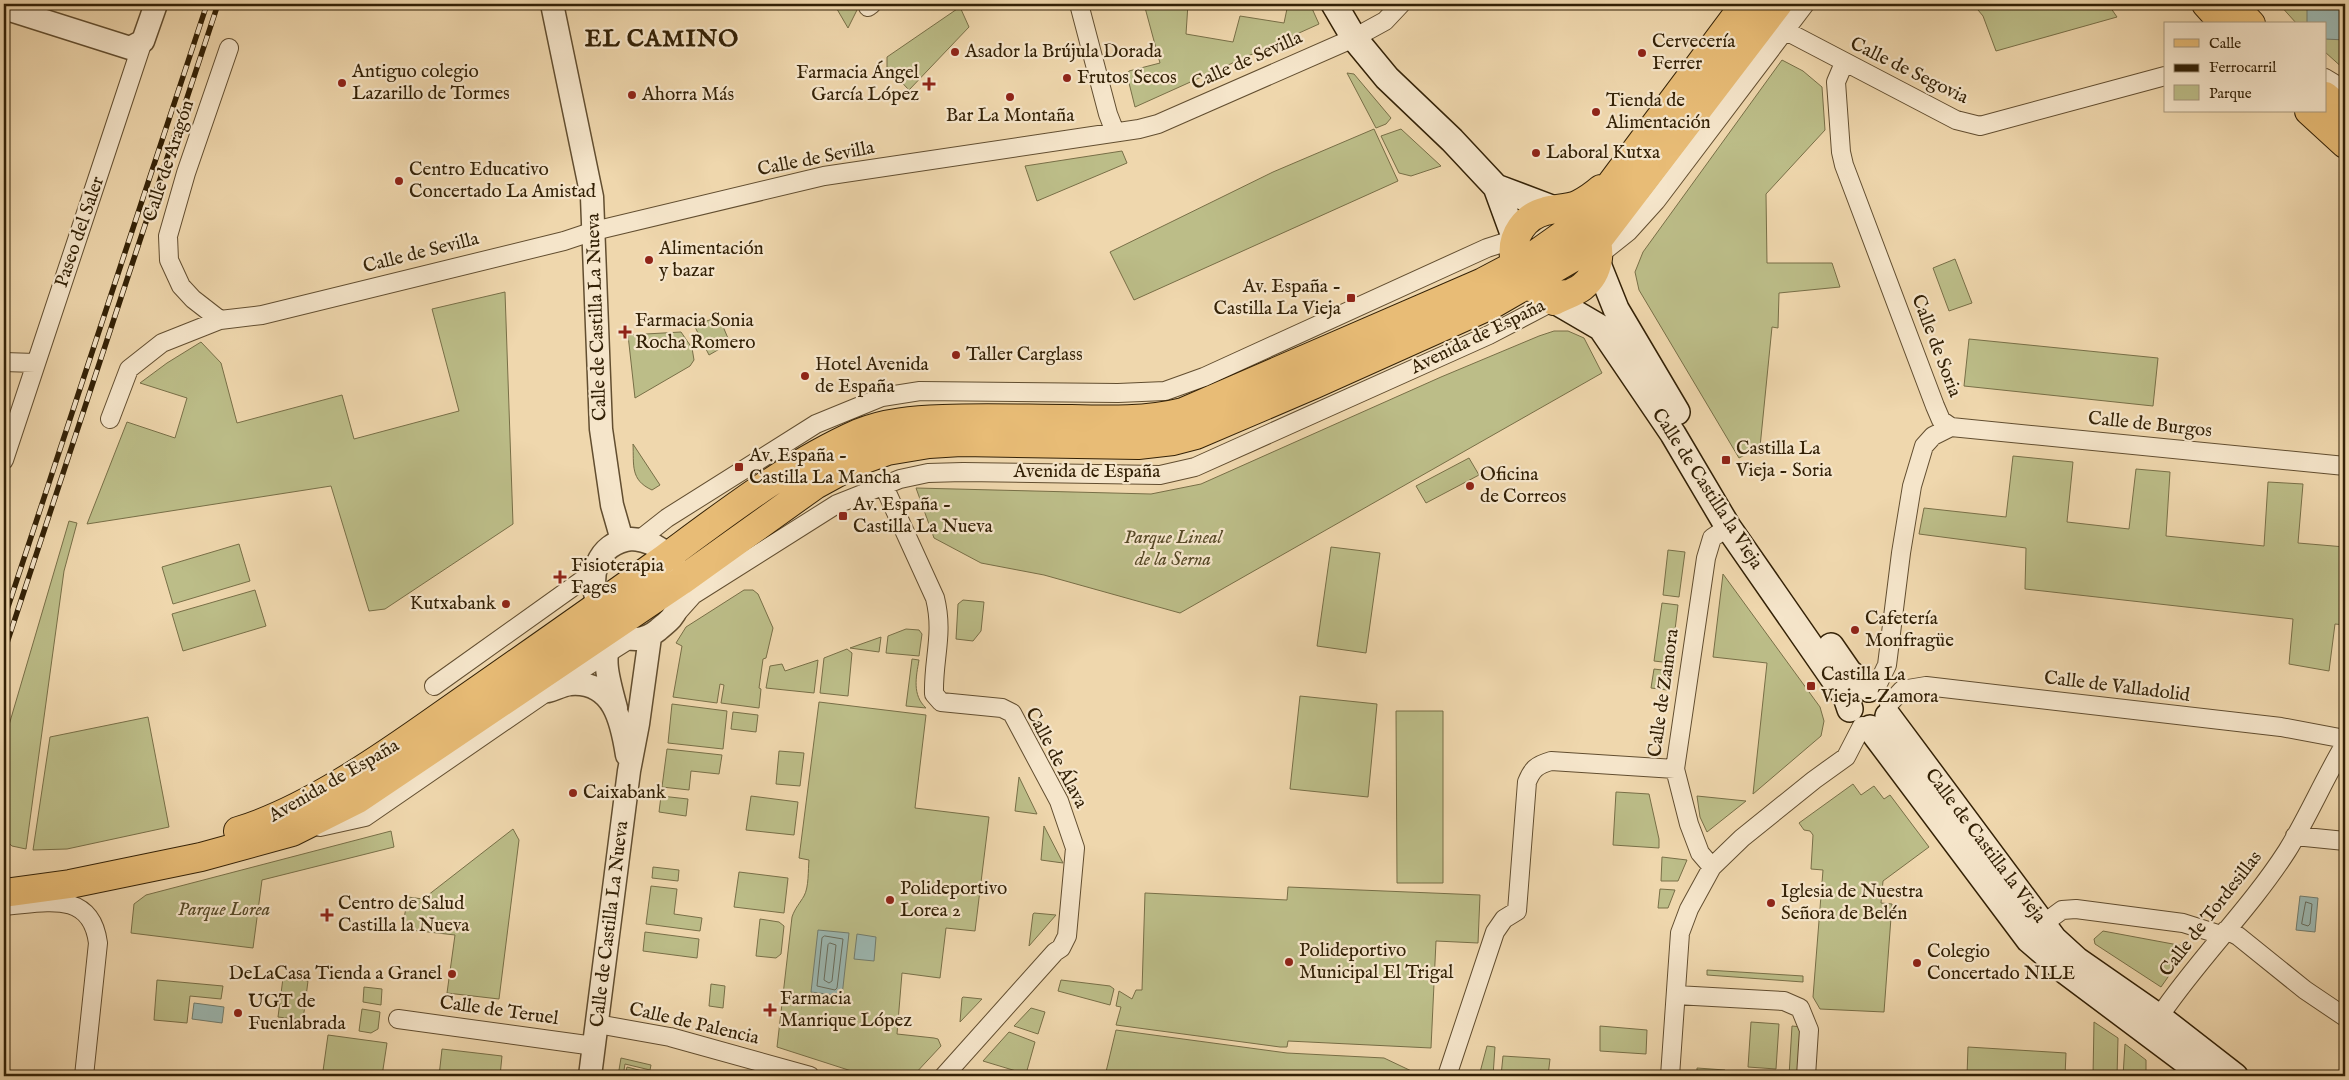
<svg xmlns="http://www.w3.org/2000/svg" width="2349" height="1080" viewBox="0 0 2349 1080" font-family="'IM FELL English',serif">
  <rect width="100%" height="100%" fill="#efd7ad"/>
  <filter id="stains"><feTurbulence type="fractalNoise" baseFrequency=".004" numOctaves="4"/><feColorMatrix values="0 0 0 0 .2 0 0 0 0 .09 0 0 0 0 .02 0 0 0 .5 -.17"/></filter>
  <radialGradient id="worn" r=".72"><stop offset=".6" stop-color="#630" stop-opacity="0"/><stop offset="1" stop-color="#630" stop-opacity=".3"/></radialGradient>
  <!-- green -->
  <path fill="#bcbd88" stroke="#786f47" d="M834,4H855L858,8L848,28Z
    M1144,4H1188L1186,34L1233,42L1240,16L1284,23L1288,4H1310L1319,24L1135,107L1127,75L1129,71L1160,63Z
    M1973,4H2108L2117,17L1996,51L1983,16Z
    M2279,4H2345V70L2325,52V24H2297Z
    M960,7L969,27L909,90L887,67V57Z
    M1782,60L1803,71L1822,87L1825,130L1766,194L1767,263H1832L1840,287L1779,293L1778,328L1772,327L1760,447L1739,458L1639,290L1635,272L1643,252Z
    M1347,73L1354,74L1391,118L1386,124L1376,128Z
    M1374,129L1398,181L1134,300L1110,252L1273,172Z
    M1401,129L1441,166L1411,176L1399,173L1381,136Z
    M1122,151L1127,163L1037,201L1025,166Z
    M1955,259L1972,303L1949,311L1933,268Z
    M505,292L513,524L385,609L369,611L331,486L87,524L127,422L175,438L187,398L140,383L167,363L201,342L221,363L237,423L342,395L354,439L459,411L432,309Z
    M719,317L730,343L709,355L694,325Z
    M1554,331H1568L1584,338L1602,373L1180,613L1044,575L981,563L934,538L916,488L1151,494L1201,484L1441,377L1539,336Z
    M681,332L692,348L694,360L690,366L635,398L628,335Z
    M1969,339L2158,358L2153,406L1964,386Z
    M633,444L660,485L652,490C630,480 634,465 633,444Z
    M2013,456L2073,462L2067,522L2129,529L2136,469L2170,472L2166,536L2264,546L2268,482L2303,484L2298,543L2345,547V625L2335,624L2329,671L2289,664L2293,619L2025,589L2026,548L1919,534L1924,508L2006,517Z
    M1469,458L1479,475L1426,503L1416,486Z
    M69,521L77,523L64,571L26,849L12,846L4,839V742Z
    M239,544L250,581L173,604L162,567Z
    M1331,547L1380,553L1366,653L1317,646Z
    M1668,550L1685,552L1679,597L1663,595Z
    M1723,574L1820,707L1824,721L1821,736L1753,794L1767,663L1713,657Z
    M255,590L266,626L183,651L172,614Z
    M744,590H753L758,594L773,628L766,658L763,659L759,688L761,689L759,708L721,703L724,685L720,684L717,703L673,697L682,646L676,643L686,627Z
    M963,600L984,602L981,631L973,641L956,639L958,604Z
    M1662,603L1678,605L1671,663L1654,661Z
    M906,629L919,630L922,634L919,656L886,653L888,636Z
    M881,637L879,652L850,648Z
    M847,649L852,653L848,696L820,693L824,658Z
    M912,659L919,660C916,677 912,695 926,708L906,706Z
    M818,660L814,693L766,688L770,666L782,664L785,671Z
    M1654,669L1670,671L1667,690L1651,688Z
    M1300,696L1377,704L1368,797L1290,789Z
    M819,702L926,715L915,808L989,817L975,931L946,928L940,978L902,973L897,1034L934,1038L938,1039L941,1046L913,1076H867L777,1047L792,917C795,908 800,903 804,896C809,887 808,870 809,860L799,858Z
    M672,704L727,711L723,749L668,743Z
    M1396,711H1443V883H1397Z
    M733,712L758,715L756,732L731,729Z
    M148,717L169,827L67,849L33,850L50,737Z
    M667,749L722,755L719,774L691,771L689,790L662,787Z
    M779,751L804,753L800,786L776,784Z
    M1019,777L1037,814L1015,811Z
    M1853,784L1861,795L1874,786L1884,799L1890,795L1929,847L1883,881L1881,903L1892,904L1884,1012L1820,1009L1813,997L1823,870L1811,869L1813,835L1810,831L1804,830L1799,823Z
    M1616,792L1649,794L1659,839V848L1613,845Z
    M661,796L688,799L686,816L659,812Z
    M751,796L798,802L794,835L746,830Z
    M1697,796L1746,801L1707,832L1700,817Z
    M1044,826L1063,863L1041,860Z
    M513,829L519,840L499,999L447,993L455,935L402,929L408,897L423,899Z
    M391,831L394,847L262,880L253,948L131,933L134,904L146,895Z
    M1662,857L1687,860L1678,881H1661Z
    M653,867L679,870L678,881L652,878Z
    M739,872L788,878L784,913L734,907Z
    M651,886L677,889L674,914L702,918L700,931L646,924Z
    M1288,887L1480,895L1478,943L1436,941L1431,1048L1288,1041L1287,1047H1280L1116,1025L1121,1007L1116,1006L1119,991L1132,999L1136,990H1142L1145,893L1287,900Z
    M1660,889L1675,890L1668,908H1658Z
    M1034,913L1056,915L1029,946L1033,914Z
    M760,919L779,922L784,926L781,954L776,958L756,956Z
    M2103,931L2189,947L2161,987L2095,944L2094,939Z
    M645,932L699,939L697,958L643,951Z
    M1707,970L1803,976V982L1707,975Z
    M283,978L308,981L303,1020L278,1017Z
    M157,980L223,986L221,999L190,996L187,1023L154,1020Z
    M1061,980L1110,986L1114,989L1110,1005L1058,991Z
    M711,984L725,986L723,1008L709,1006Z
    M364,987L382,989L381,1005L363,1002Z
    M963,997L982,999L960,1022L962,998Z
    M1031,1008L1045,1012L1038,1034L1014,1026Z
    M362,1009L380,1012L378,1029L371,1033L359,1031Z
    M1751,1022L1779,1024L1776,1069L1748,1067Z
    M2094,1022L2118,1038L2117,1076H2093Z
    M1600,1026L1647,1030L1646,1054L1600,1051Z
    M1792,1026L1802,1027L1799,1076H1789Z
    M1116,1030L1287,1053L1384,1058L1422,1076H1105Z
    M1009,1032L1035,1042L1026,1074L983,1061Z
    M328,1035L387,1043L382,1076H358L323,1071Z
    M2125,1044L2146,1060V1076H2123Z
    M1487,1046L1495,1047L1493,1076H1479Z
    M1968,1047L2066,1053L2065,1076H1967Z
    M442,1049L502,1056L500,1076H439Z
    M1503,1056L1550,1059L1548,1076H1501Z
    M621,1058L651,1065L650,1070L625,1064L623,1076H618Z
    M627,1067L658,1075V1076H625Z
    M1697,1068L1725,1070L1724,1076H1697Z"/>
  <!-- water -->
  <path fill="#9cb8b2" stroke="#727c6d" d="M2307,4H2345V40L2325,39V24H2307Z
    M2300,896L2318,898L2315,932L2296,930Z
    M818,930L849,933L842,996L811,992Z
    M857,934L876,937L874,961L854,959Z
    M194,1003L224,1007L222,1023L192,1019Z"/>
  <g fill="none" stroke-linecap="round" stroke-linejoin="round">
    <!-- shore -->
    <path stroke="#686c5c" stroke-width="1" d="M2306,902L2312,904L2310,924L2308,926L2302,924Z
      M825,936L843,939L837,988L835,990L817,986L822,938Z
      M830,943L836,945L832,981L829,983L824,980L828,945Z"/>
    <defs>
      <path id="minor" d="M1079,4L1108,114L1115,132
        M868,7L872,4
        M1784,30L1956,120L1980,126L2165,76
        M1844,63L1836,82L1841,152L1844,165L1935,406L1941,420L1951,427
        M2325,78L2345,90
        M1599,255L1628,232L1656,201L1805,4
        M220,320L193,299L181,286L169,260L168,236L186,173L229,48
        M4,362L35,363
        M110,419L129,369L162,343L220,320L262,315L564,241L594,231L824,176L1139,129L1158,124L1354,38L1385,21L1401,4
        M4,460L143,41
        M883,484L935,598C944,634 933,659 934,694L941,702L1002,708L1012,713L1059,801L1075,848L1067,936L1061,948L1055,952L944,1076
        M639,540L667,518L816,424L882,397L920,391L1118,393L1165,391L1204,377L1487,248L1515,239
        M676,614L693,595L837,504L900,479L928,473L963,472L1160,475L1195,467L1489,335L1554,301
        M434,686L584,579L597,560
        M1875,690L1887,665L1901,553L1912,486L1924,446L1933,436L1951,427L2345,466
        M1889,704L1902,690L1926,686L2281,727L2345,739
        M320,827L365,817L548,691L630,639
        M2295,836L2345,841
        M1712,867L1700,853L1689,824L1675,769L1706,558L1712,538L1728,527
        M4,906C44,903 91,889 98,943L84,1076
        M2043,924L2062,910L2076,909L2183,923L2221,935
        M2226,930L2238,936L2305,990L2345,1017
        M1676,995L1784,1001L1800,1008L1809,1030L1806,1076
        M2159,1017C2198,959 2249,910 2287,851C2308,817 2324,779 2345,744
        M398,1019L594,1046
        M597,1024L670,1037L810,1076
        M1447,1076L1495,932L1504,919L1517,911L1527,782C1532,769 1537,765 1551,761L1675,769
        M1670,1076L1680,933L1689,909L1712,867L1742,838L1814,780L1846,757L1862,726"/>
      <path id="tertiary" d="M552,4L592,197L601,429L612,505L622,540
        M4,8L130,48L143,41L156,4
        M631,539C666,541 691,573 677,608C673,619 667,622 658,630C606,673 559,549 631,539Z
        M610,629C603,664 607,674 616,708
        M548,691C555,689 563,685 570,684C614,680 622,723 627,755
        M590,1076L629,771L638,724L650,637"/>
      <path id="secondary" d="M1334,4L1354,38L1387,78L1452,140L1496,187L1515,239
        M1496,187L1557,210
        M1598,264L1616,309L1677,412
        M1541,293L1601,328L1673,434L1728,527L1846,697L1850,709
        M1831,646L1849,672L1869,689
        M1888,716L2054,939L2077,960L2159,1017L2235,1076
        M1870,728L2029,940L2065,971L2205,1076"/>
      <path id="primary" d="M2206,4L2224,24
        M2232,4L2251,24
        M2325,96L2345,113
        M2309,111L2345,144
        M1566,294C1552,296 1542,294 1530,286C1520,280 1515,268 1514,257C1511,236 1525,216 1546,211C1556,208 1569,209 1579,204C1587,200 1594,195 1601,189
        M1554,301C1563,296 1574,293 1582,287C1601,272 1602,248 1592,229
        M238,831C305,811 380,759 438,718C514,665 590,612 665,558C726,513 789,464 859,433C885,422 915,420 943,419C986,417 1028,419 1071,419C1109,420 1147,421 1183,412L1483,282L1536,254L1584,220L1745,4
        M4,893L70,884L201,857L292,832L358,799L681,581L815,485L859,461L887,451L929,444L961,442L1138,445L1173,441L1196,435L1313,385L1493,304L1581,253L1598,240L1778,4"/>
    </defs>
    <!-- minor casing -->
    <use href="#minor" stroke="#624e30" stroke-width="20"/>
    <!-- tertiary casing -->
    <use href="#tertiary" stroke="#624e30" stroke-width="25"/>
    <!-- secondary casing -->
    <use href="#secondary" stroke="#332106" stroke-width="28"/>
    <!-- primary casing -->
    <use href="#primary" stroke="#332106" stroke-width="30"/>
    <!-- minor -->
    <use href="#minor" stroke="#f5e5ca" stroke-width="18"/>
    <!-- tertiary -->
    <use href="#tertiary" stroke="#f5e5ca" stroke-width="22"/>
    <!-- secondary -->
    <use href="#secondary" stroke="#f5e5ca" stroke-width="25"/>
    <!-- primary -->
    <use href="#primary" stroke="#e8bc76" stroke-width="28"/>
    <defs>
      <path id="rail" d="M4,619L207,4
        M4,652L218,4"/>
    </defs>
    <!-- rail casing -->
    <use href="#rail" stroke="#332106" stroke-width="5.5"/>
    <!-- rail -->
    <use href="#rail" stroke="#f5e5ca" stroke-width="4" stroke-dasharray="11" stroke-linecap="butt"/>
  </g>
  <!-- markers -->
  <g fill="#8f2418" stroke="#f5e5ca" stroke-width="2">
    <circle cx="955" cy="52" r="5"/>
    <circle cx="1642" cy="53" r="5"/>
    <circle cx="1067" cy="78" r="5"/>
    <circle cx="342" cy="83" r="5"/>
    <path d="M926.5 76.5h5v5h5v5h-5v5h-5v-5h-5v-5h5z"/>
    <circle cx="632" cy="95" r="5"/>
    <circle cx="1010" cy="97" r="5"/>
    <circle cx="1596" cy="112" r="5"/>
    <circle cx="1536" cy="153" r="5"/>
    <circle cx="399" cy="181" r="5"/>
    <circle cx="649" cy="260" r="5"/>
    <rect x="1346" y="293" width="10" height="10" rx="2.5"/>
    <path d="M622.5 324.5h5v5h5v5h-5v5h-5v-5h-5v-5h5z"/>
    <circle cx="956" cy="355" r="5"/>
    <circle cx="805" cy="376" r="5"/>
    <rect x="1721" y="455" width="10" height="10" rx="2.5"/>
    <rect x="734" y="462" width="10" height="10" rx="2.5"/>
    <circle cx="1470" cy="486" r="5"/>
    <rect x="838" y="511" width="10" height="10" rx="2.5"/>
    <path d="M557.5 569.5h5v5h5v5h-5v5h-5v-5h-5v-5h5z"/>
    <circle cx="506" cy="604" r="5"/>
    <circle cx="1855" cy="630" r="5"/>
    <rect x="1806" y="681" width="10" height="10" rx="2.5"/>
    <circle cx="573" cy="793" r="5"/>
    <circle cx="890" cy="900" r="5"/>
    <circle cx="1771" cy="903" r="5"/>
    <path d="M324.5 907.5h5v5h5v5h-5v5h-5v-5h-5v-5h5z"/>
    <circle cx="1289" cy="962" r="5"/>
    <circle cx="1917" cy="963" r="5"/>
    <circle cx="452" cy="974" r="5"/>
    <path d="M767.5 1002.5h5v5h5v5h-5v5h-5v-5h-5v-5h5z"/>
    <circle cx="238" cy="1013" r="5"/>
  </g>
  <g text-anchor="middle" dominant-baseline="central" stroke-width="4.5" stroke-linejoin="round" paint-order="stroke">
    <!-- poi labels -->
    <g font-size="19" fill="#332106" stroke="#f5e5ca" text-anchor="start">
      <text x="1652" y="42">Cervecería<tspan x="1652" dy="22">Ferrer</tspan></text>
      <text x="965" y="52">Asador la Brújula Dorada</text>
      <text x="352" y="72">Antiguo colegio<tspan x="352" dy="22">Lazarillo de Tormes</tspan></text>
      <text x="919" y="73" text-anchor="end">Farmacia Ángel<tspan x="919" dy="22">García López</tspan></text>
      <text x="1077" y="78">Frutos Secos</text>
      <text x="642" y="95">Ahorra Más</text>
      <text x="1606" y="101">Tienda de<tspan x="1606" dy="22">Alimentación</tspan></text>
      <text x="1010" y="116" text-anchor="middle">Bar La Montaña</text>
      <text x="1546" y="153">Laboral Kutxa</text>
      <text x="409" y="170">Centro Educativo<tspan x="409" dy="22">Concertado La Amistad</tspan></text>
      <text x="659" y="249">Alimentación<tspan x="659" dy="22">y bazar</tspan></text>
      <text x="1341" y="287" text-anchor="end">Av. España -<tspan x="1341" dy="22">Castilla La Vieja</tspan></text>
      <text x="635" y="321">Farmacia Sonia<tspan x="635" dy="22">Rocha Romero</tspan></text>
      <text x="966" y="355">Taller Carglass</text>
      <text x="815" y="365">Hotel Avenida<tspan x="815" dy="22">de España</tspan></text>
      <text x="1736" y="449">Castilla La<tspan x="1736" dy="22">Vieja - Soria</tspan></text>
      <text x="749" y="456">Av. España -<tspan x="749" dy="22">Castilla La Mancha</tspan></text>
      <text x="1480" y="475">Oficina<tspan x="1480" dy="22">de Correos</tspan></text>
      <text x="853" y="505">Av. España -<tspan x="853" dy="22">Castilla La Nueva</tspan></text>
      <text x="571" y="566">Fisioterapia<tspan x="571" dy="22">Fages</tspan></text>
      <text x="496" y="604" text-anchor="end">Kutxabank</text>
      <text x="1865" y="619">Cafetería<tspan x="1865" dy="22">Monfragüe</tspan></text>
      <text x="1821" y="675">Castilla La<tspan x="1821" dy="22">Vieja - Zamora</tspan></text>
      <text x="583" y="793">Caixabank</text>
      <text x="900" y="889">Polideportivo<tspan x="900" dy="22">Lorea 2</tspan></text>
      <text x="1781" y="892">Iglesia de Nuestra<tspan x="1781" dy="22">Señora de Belén</tspan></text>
      <text x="338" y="904">Centro de Salud<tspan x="338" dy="22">Castilla la Nueva</tspan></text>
      <text x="1299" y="951">Polideportivo<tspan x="1299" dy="22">Municipal El Trigal</tspan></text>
      <text x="1927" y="952">Colegio<tspan x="1927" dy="22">Concertado NILE</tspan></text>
      <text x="442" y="974" text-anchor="end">DeLaCasa Tienda a Granel</text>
      <text x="780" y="999">Farmacia<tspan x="780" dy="22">Manrique López</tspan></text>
      <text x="248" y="1002">UGT de<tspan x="248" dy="22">Fuenlabrada</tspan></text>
    </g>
    <!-- street labels -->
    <g font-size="19" fill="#332106" stroke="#f5e5ca">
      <text transform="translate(1247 61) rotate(-24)">Calle de Sevilla</text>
      <text transform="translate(1909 71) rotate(26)">Calle de Segovia</text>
      <text transform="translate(816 159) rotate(-11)">Calle de Sevilla</text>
      <text transform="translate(169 161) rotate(-72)">Calle de Aragón</text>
      <text transform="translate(80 232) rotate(-71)">Paseo del Saler</text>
      <text transform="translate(421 253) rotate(-14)">Calle de Sevilla</text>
      <text transform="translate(597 317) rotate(-92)">Calle de Castilla La Nueva</text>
      <text transform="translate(1478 337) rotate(-26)">Avenida de España</text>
      <text transform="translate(1936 346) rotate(69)">Calle de Soria</text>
      <text transform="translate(2150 425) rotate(6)">Calle de Burgos</text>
      <text x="1087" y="472">Avenida de España</text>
      <text transform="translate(1707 489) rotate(57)">Calle de Castilla la Vieja</text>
      <text transform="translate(2117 687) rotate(7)">Calle de Valladolid</text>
      <text transform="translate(1664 693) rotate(-82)">Calle de Zamora</text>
      <text transform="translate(1056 758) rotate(62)">Calle de Álava</text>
      <text transform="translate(334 781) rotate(-30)">Avenida de España</text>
      <text transform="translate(1985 846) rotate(53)">Calle de Castilla la Vieja</text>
      <text transform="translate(2211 914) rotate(-52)">Calle de Tordesillas</text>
      <text transform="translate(610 924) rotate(-83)">Calle de Castilla La Nueva</text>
      <text transform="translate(499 1011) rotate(8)">Calle de Teruel</text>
      <text transform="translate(694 1024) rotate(13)">Calle de Palencia</text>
    </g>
    <!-- park labels -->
    <g font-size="19" font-style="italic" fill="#554826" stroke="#f5e5ca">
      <text x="1173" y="538">Parque Lineal<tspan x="1173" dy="22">de la Serna</tspan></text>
      <text x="224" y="910">Parque Lorea</text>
    </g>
    <!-- district labels -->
    <g font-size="24" font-weight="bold" letter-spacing="1" fill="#332106" stroke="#f5e5ca">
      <text x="662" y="39">EL CAMINO</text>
    </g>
  </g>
  <!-- margin -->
  <rect width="2349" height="1080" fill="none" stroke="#efd7ad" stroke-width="20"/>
  <rect x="5" y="5" width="2339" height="1070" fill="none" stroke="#332106" stroke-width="2.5"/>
  <rect x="10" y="10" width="2329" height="1060" fill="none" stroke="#332106"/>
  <!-- legend -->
  <rect x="2164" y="22" width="162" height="90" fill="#f5e5ca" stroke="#a7977c"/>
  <rect x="2174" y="39" width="25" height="8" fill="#e8bc76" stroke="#a7977c"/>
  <text x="2209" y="48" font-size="15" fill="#332106">Calle</text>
  <rect x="2174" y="64" width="25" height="8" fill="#332106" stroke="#a7977c"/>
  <text x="2209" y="72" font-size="15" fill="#332106">Ferrocarril</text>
  <rect x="2174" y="85" width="25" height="15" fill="#bcbd88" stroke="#a7977c"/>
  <text x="2209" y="98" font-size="15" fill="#332106">Parque</text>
  <rect width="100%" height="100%" filter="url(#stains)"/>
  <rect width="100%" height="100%" fill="url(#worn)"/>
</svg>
